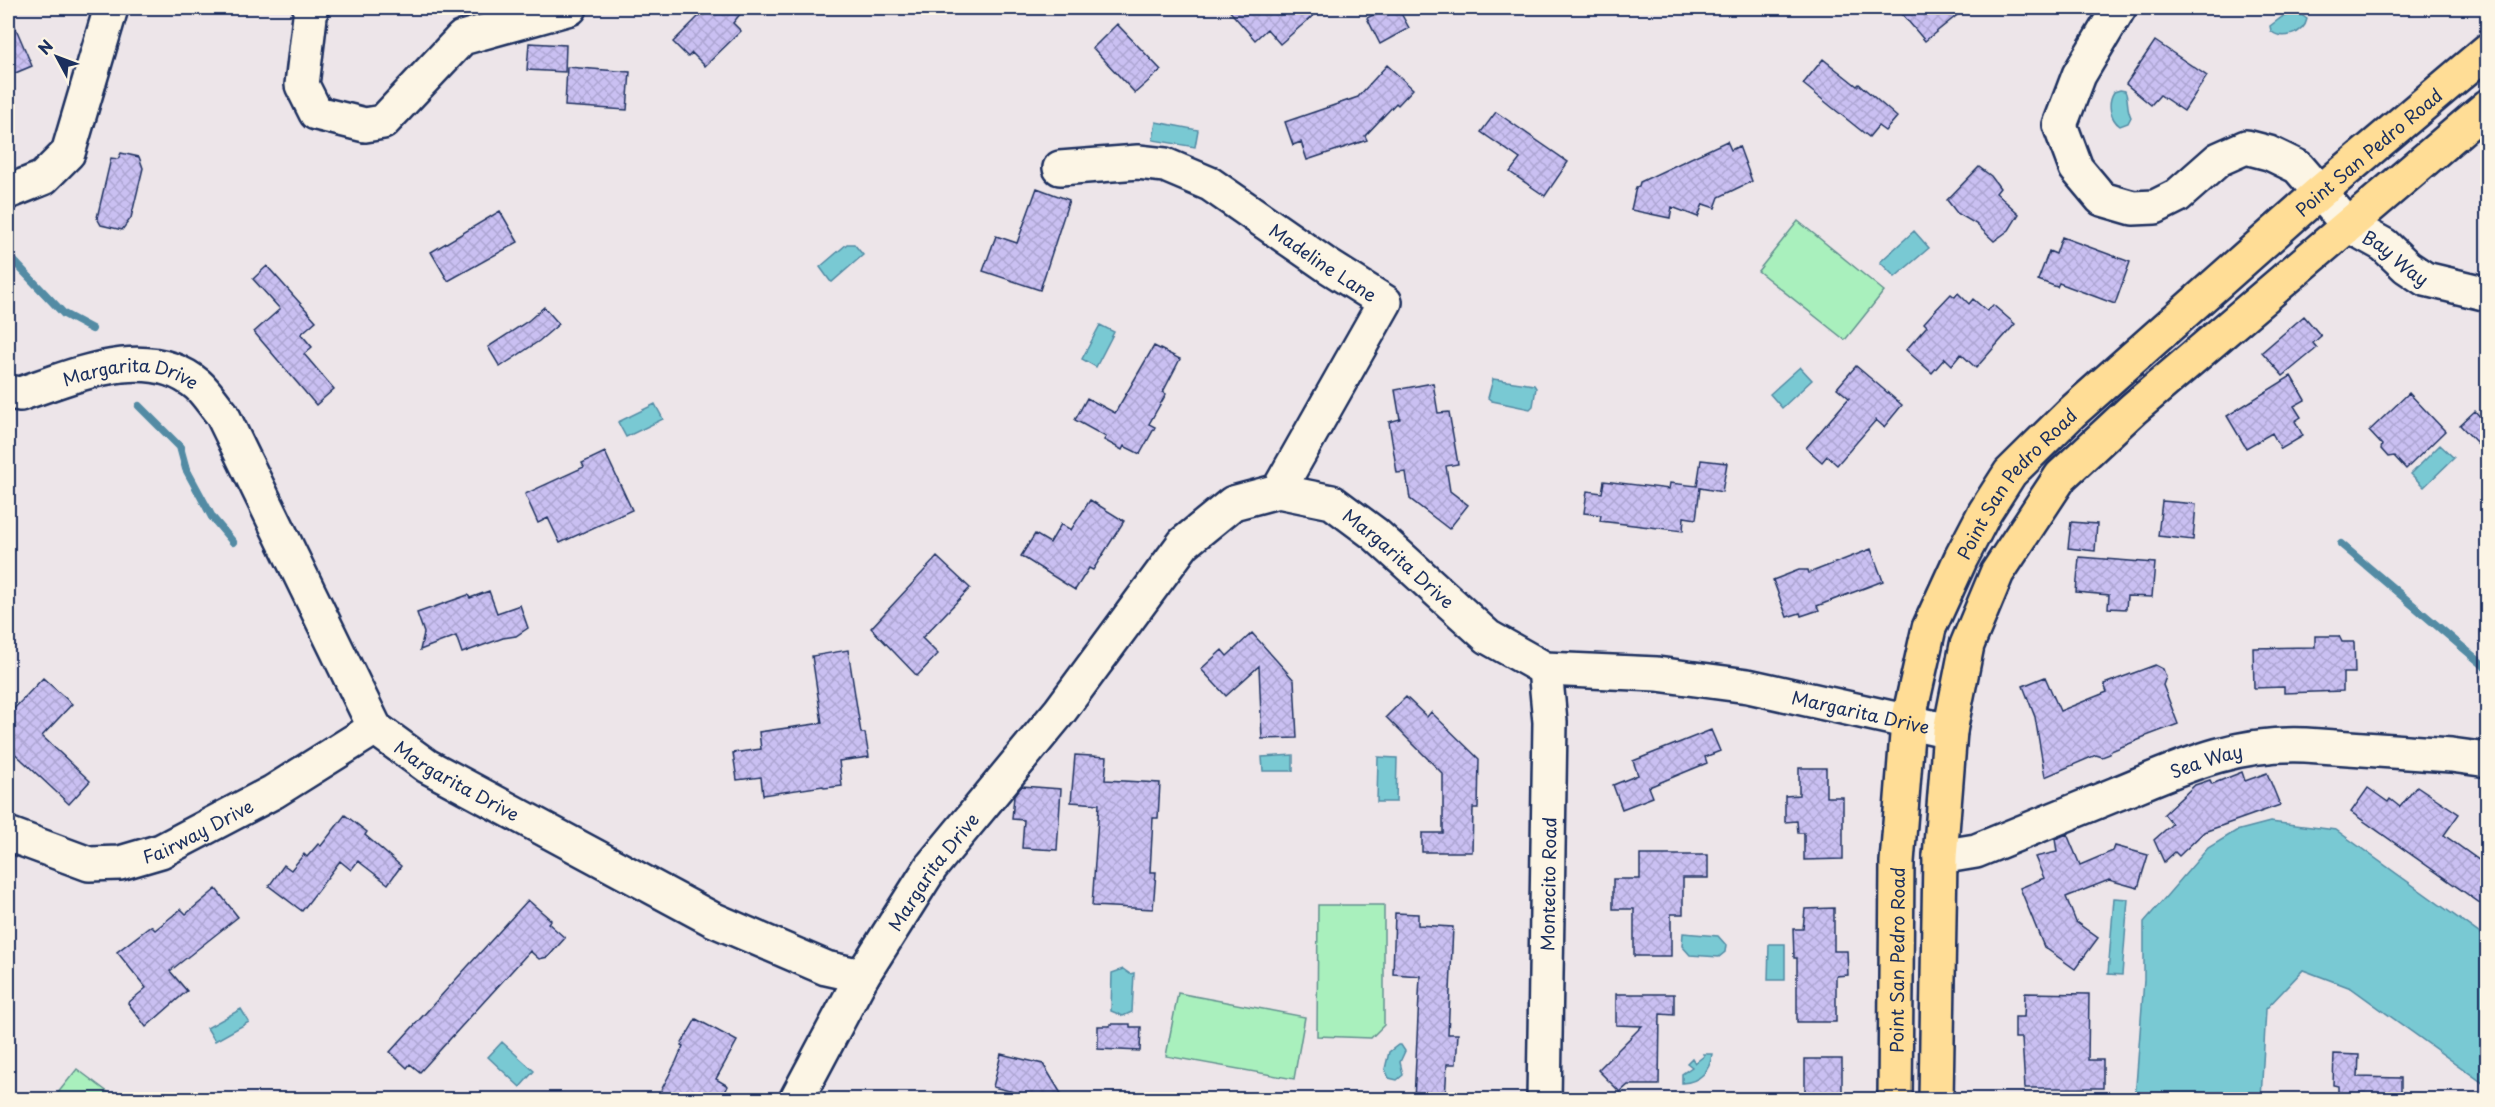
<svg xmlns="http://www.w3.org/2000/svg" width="2495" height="1107" viewBox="0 0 2495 1107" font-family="'Playpen Sans',sans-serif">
  <defs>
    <pattern id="building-cross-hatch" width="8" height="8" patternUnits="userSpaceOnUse" patternTransform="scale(1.5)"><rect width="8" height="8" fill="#cac0f2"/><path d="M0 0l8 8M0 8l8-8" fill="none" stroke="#ada5d2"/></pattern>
  </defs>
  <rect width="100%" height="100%" fill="#ede5e9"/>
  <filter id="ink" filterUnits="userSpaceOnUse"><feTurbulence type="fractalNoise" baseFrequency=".0167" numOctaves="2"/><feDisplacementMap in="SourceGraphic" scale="12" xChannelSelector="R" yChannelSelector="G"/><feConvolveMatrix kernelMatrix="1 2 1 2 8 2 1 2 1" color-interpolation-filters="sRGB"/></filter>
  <g filter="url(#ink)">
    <!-- pitch -->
    <path fill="#a9f0bd" stroke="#62908e" stroke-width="1.5" d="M1798,221L1884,291L1845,340L1758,271Z
      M1318,905H1384V1025L1371,1038L1317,1036Z
      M1178,993L1305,1017L1294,1079L1166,1056Z
      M77,1069L117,1099H53Z"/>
    <!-- water -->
    <path fill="#79c9d3" stroke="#538ba4" stroke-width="1.5" d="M2292,14H2300L2307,19C2304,34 2282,41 2271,31L2270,26L2282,17Z
      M2120,90L2125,91C2129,100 2126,108 2131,117L2128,123L2120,126C2110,119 2107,103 2114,92Z
      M1156,122L1198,130L1195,147L1153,140Z
      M1914,231L1929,248L1895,277L1880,262Z
      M847,244H854L863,255L832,282L830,281L820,267Z
      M1100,325L1114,332L1096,367L1082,359Z
      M1800,367L1812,380L1782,408L1770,394Z
      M1493,379L1534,385L1536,388L1533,406L1530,409L1492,401L1488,398Z
      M655,404L663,419L626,437L618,422Z
      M2440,445L2454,458L2424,487L2411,474Z
      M1293,755V771H1263L1262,757Z
      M1378,757L1397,758L1396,802H1377Z
      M2270,822L2336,830L2487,939V1086L2351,988L2303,970L2266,1009L2261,1099H2135L2144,980V922L2208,848L2236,831Z
      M2114,898L2128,899L2122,975L2108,974Z
      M1683,933L1718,936L1726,945L1725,952L1719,957L1690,955L1682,946Z
      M1769,944H1785V980H1768Z
      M1123,969L1130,974L1134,973L1132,1012L1123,1016L1111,1011L1112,973Z
      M241,1009L249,1022L215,1041L207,1028Z
      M502,1042L534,1071L520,1087L488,1057Z
      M1398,1045H1401L1405,1051L1400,1062L1403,1075L1397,1080L1389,1078L1385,1069L1389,1052Z
      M1703,1054H1712C1710,1071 1700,1082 1682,1083V1074L1692,1067L1687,1063L1692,1058L1695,1063L1704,1056Z"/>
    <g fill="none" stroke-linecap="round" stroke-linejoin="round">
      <!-- stream -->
      <path stroke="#538ba4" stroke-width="8" d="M11,258L64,314L92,329
        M139,406L180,447L186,469L212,517L233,542
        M2341,544L2488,669"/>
    </g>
    <!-- building -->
    <path fill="url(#building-cross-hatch)" stroke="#1b2f5e" stroke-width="1.5" d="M707,8H745L733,23L741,31L705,66L692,53L688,57L673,42Z
      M1227,8H1322L1280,44L1267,29L1255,40Z
      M1386,8H1398L1409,28L1380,44L1367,18Z
      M1897,8H1966L1925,41Z
      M8,10L32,66L8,76Z
      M1117,24L1161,70L1135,93L1093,48Z
      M2155,41L2207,76L2184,111L2160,95L2151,105L2126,84Z
      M529,43L566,45L565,72L527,70Z
      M1823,59L1857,86L1859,84L1897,117L1885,131L1878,126L1869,137L1803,84Z
      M1387,65L1413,89L1398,105L1396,103L1365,136L1367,140L1307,160L1301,142L1293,145L1285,122L1358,97Z
      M567,67L630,72L627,110L565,106Z
      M1496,112L1568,162L1545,196L1510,172L1520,159L1481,132Z
      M1727,141L1731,150L1739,146L1752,181L1719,197L1715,208L1703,204L1698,217L1672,207L1670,218L1631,210L1636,187L1639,186L1640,182Z
      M121,153L139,157L143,168L131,218L122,230L101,225L97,218L111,158L118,159Z
      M1979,167L1991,176L2000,188L1996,193L2019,214L2009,230L1994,241L1976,224L1957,213L1947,200Z
      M1037,188L1069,200L1040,290L983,271L996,236L1017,243Z
      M500,211L518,242L448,281L431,252Z
      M2062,237L2130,262L2115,304L2059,283L2057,287L2038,280L2049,251L2056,254Z
      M267,266L316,321L301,334L312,347L304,354L334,389L316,405L254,332L280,309L253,279Z
      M1958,293L1969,304L1973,299L1987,311L1993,305L2015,324L1976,368L1961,354L1952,365L1945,358L1932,373L1906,350L1927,326L1924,323L1932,314L1951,294L1955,297Z
      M544,307L559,324L539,341L500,367L488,347L528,321Z
      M2304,316L2321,336L2313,343L2317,348L2283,376L2262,352Z
      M1154,346L1180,359L1163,392L1166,394L1149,424L1155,427L1140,454L1124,446L1122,450L1104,440L1106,437L1075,420L1087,398L1115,413Z
      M1856,366L1902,405L1884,427L1876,420L1837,465L1827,456L1822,462L1806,448L1849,398L1837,388Z
      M2291,376L2305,400L2294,406L2301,417L2295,421L2303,436L2281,449L2272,433L2246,448L2227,416Z
      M1433,383L1438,413L1449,412L1458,464L1446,466L1450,491L1468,505L1449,529L1410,499L1406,472L1397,473L1389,422L1400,419L1395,390Z
      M2409,393L2445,431L2406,469L2394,456L2388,457L2381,449L2382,445L2369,431Z
      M2475,411L2487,425V435L2478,444L2460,425Z
      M605,452L632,510L560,543L548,518L538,523L525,494L584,467L582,463Z
      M1701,460L1727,463L1722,492L1700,488L1696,519L1684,517L1683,531L1600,521L1601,515L1584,513L1587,491L1602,493L1604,481L1669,489L1670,483L1697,486Z
      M1090,500L1124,521L1093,570L1089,568L1075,590L1021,556L1035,534L1050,543L1061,524L1071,530Z
      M2162,501L2196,504L2193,540L2158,536Z
      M2071,522L2097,524L2095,551L2068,548Z
      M1871,549L1883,581L1817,606L1819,610L1801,616L1800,613L1787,617L1773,580L1799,570H1808L1809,573Z
      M937,557L970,588L922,638L938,654L917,676L871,628Z
      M2079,557L2155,563L2152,597L2127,596L2126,609L2108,608L2109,595L2076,592Z
      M489,591L497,613L520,605L528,628L516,636L503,638L462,653L456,636L420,650L424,633L417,613L468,595L470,598Z
      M1252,633L1294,680L1297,738L1262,739L1259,666L1226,696L1201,669L1222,650L1227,656Z
      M2315,636H2339L2342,642H2354L2355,673H2343V691L2284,693V687L2254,688L2253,648L2315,647Z
      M848,650L861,733H865L869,757L839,761L842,786L824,788L823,786L763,795L761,777L737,780L733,753L761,749L759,732L822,723L812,656Z
      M2155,665L2163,669L2166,677L2163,685L2178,724L2141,738V739L2111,751L2110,754L2102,757L2096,755L2045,777L2035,717L2023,686L2045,677L2060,711L2107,692L2104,684Z
      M43,678L72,704L42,736L90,781L69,804L8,747V715Z
      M1406,697L1427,717L1431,712L1479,759L1478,808H1473L1472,852H1422V833H1443V774L1386,717Z
      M1711,730L1720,751L1705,757L1707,763L1649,787L1653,797L1622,809L1613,785L1638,775L1633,761Z
      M1075,755L1107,757L1105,780L1160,783L1158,818H1153L1150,872H1156L1153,909L1092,906L1099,804L1071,802Z
      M1799,768H1826V797H1843V859L1804,860V833H1798L1797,821L1785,822V796L1799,795Z
      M2242,772L2245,781L2267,773L2280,805L2204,832L2179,856L2175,852L2164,862L2154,840L2172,824L2164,814L2195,785L2210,780L2212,784Z
      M1022,786L1061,789L1057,850L1022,848L1024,820L1012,819L1014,796Z
      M2417,786L2459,814L2444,835L2487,866V908L2351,812L2368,788L2388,802L2390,799L2400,807Z
      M345,815L367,832L365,835L401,866L388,884L358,861L351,870L340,861L302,911L269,886L284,865L291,870L304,854L307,857L318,844L321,846Z
      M2067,834L2080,865L2113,851L2115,846L2148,855L2138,888L2109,880L2066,897L2076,922L2098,938L2075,969L2044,947L2020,888L2044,878L2035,857L2057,852L2055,839Z
      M1640,855H1708V878H1683V914H1671V956H1634V909H1613V879H1640Z
      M216,889L238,917L170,971L187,991L146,1027L128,1003L146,988L117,952L151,926L155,930L181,909L186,914Z
      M528,900L551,920L548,923L565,938L548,957L539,959L530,951L420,1072L410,1064L407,1068L390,1052Z
      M1834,908V951H1847L1848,975L1836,976V1022H1797V958H1794L1793,929H1803L1805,909Z
      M1395,913L1418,914V925L1453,927L1448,1034H1458L1456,1064H1447L1445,1100H1414L1420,976L1393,974Z
      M2025,993L2089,994L2088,1060H2103V1088H2025L2022,1038H2015V1017H2024Z
      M1616,994H1674V1015L1660,1014L1659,1085H1628L1620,1092L1598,1070L1642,1026L1616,1025Z
      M696,1019L737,1041L716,1079L728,1086L721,1100H656L676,1062L683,1046L681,1045Z
      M1110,1024H1130V1027H1141L1140,1051L1098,1049V1026H1110Z
      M1001,1054L1043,1064L1065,1100H1025L1022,1094L993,1087Z
      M2334,1054L2359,1055L2358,1077L2401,1078V1100H2338V1086L2333,1085Z
      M1805,1059H1842V1100H1805Z"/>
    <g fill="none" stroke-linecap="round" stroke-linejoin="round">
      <defs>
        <g id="minor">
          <path d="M311,8L302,85L316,113L365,125L383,122L462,38L570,8"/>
          <path id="s1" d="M2119,8L2079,75L2060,125L2076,168L2102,199L2133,208L2155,207L2177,196L2219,159L2246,147L2269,153L2298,167L2348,225L2384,245L2407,267L2425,279L2488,294"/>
          <path id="s2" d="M1060,168L1138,162L1165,165L1210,184L1328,266L1385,302L1278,491"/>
          <path d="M8,192L43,178L68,153L111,8"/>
          <path id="s3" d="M8,392L20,394C74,376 148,342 198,385C207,393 214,405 222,414L375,728L427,766L712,919L826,968L862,976"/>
          <path id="s4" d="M8,834L89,864L120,863L161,851L273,792L375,728"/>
          <path id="s5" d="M1940,857L1976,851C2023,832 2069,813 2116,794C2182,767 2232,742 2305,745L2451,755L2488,760"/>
          <path id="s6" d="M796,1100L862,976L931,867L1060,711L1184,543L1233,503L1278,491L1332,502L1375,534L1488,637L1545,669L1657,674L1748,686L1950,731"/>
          <path id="s7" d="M1544,1100L1550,722L1545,669"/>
        </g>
        <g id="major">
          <path id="s8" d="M1895,1100L1897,862L1908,722L1929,628L1961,558L1985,512L2010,473L2071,413L2320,192L2488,50"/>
          <path d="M1936,1100L1940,857L1950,731L1967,645L1997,573L2061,476L2133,409L2488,106"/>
        </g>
      </defs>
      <!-- minor casing -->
      <use href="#minor" stroke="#1b2f5e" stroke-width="38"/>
      <!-- major casing -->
      <use href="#major" stroke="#1b2f5e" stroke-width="38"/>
      <!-- minor -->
      <use href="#minor" stroke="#fcf5e5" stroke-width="33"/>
      <!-- major -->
      <use href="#major" stroke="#ffdd96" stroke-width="33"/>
    </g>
  </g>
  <g text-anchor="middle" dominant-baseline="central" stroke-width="5" stroke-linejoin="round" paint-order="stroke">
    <!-- street labels -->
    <g font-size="18" fill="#1b2f5e" stroke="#fcf5e5">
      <text stroke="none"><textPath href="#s8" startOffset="1131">Point San Pedro Road</textPath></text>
      <text stroke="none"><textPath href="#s1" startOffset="573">Bay Way</textPath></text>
      <text stroke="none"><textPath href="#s2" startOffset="292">Madeline Lane</textPath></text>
      <text stroke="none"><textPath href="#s3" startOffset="128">Margarita Drive</textPath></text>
      <text stroke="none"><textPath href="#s8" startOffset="645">Point San Pedro Road</textPath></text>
      <text stroke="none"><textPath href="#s6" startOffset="933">Margarita Drive</textPath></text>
      <text stroke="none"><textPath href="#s6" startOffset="1437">Margarita Drive</textPath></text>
      <text stroke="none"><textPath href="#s5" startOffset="284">Sea Way</textPath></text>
      <text stroke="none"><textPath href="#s3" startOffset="684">Margarita Drive</textPath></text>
      <text stroke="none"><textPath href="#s4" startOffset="202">Fairway Drive</textPath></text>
      <text stroke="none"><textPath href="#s6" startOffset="267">Margarita Drive</textPath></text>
      <text stroke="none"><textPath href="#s7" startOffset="216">Montecito Road</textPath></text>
      <text stroke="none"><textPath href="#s8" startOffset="140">Point San Pedro Road</textPath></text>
    </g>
  </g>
  <!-- margin -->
  <rect width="2495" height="1107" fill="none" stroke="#fcf5e5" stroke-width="30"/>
  <rect x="15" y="15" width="2465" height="1077" fill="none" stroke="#1b2f5e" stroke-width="2" filter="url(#ink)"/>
  <!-- north arrow -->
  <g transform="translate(57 57) rotate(311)" stroke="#fcf5e5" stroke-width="4.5" paint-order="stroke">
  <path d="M0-4.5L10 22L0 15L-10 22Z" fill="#1b2f5e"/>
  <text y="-9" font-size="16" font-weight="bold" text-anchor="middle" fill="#1b2f5e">N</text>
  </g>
</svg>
